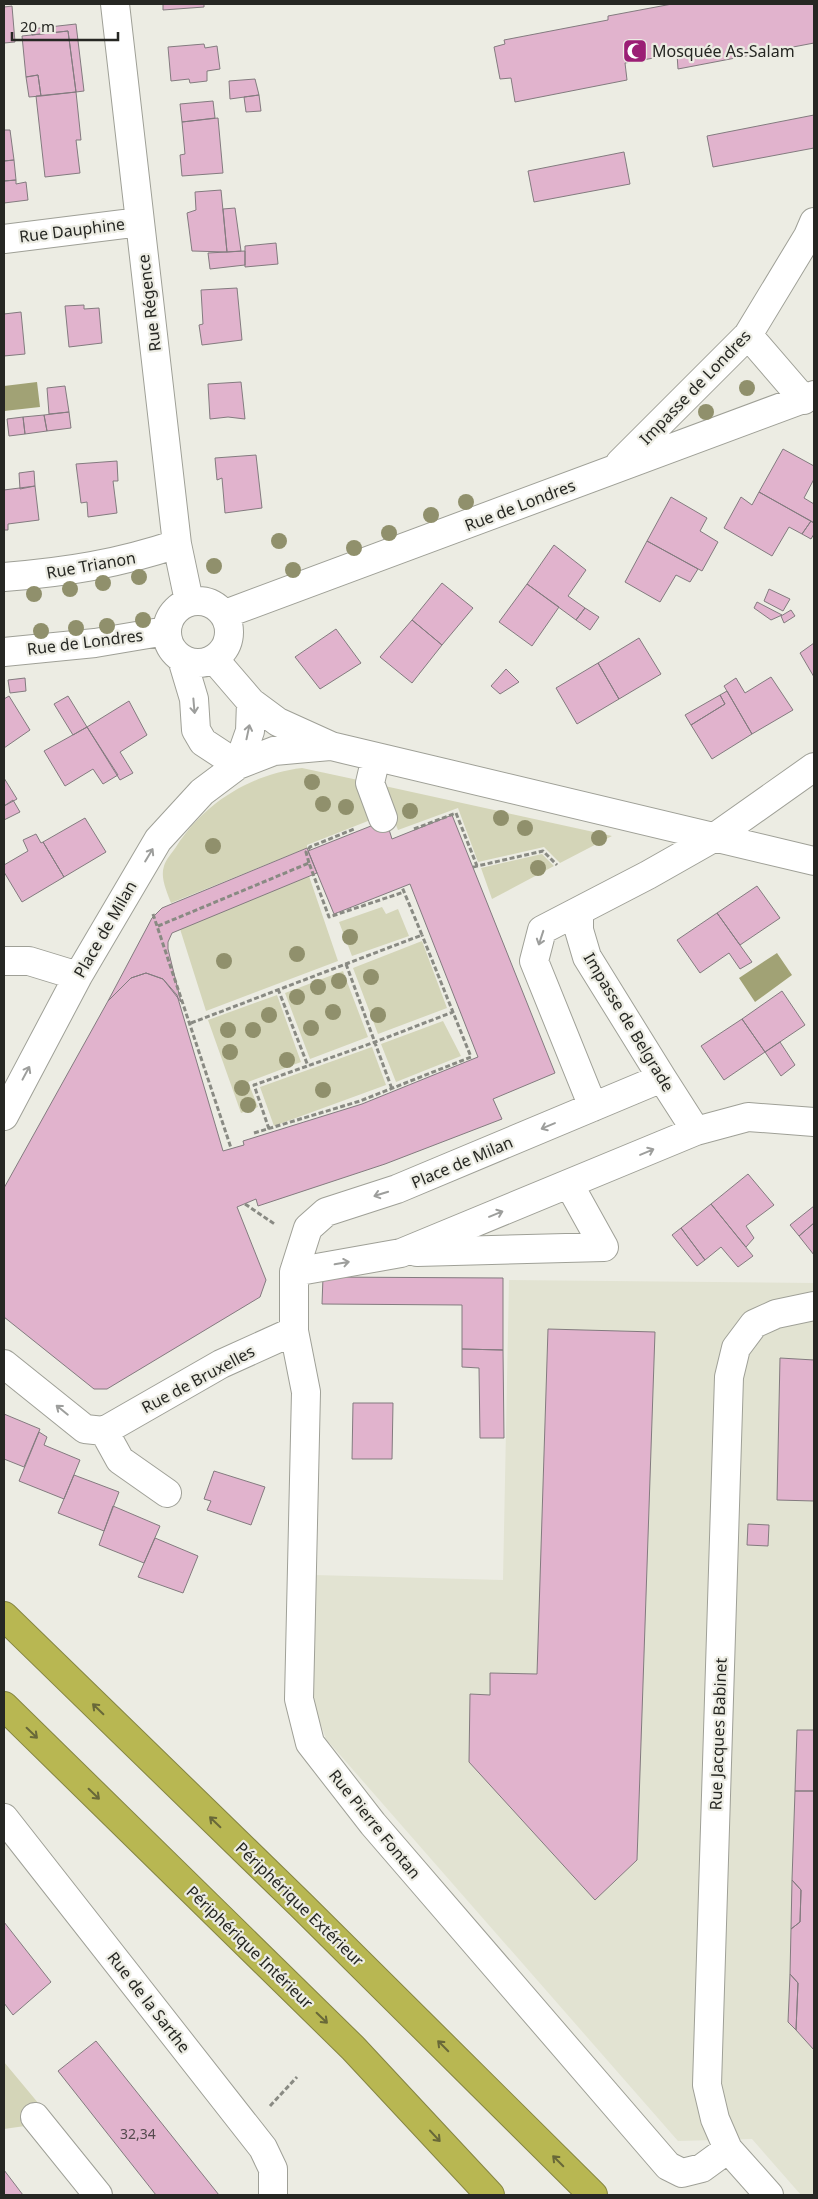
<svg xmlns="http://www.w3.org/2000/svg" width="818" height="2199" viewBox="0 0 818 2199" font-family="'Noto Sans',sans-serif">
  <rect width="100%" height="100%" fill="#ecece3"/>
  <!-- built -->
  <path fill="#e2e3d2" d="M509,1280L814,1283V2195H801L752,2139L678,2141L326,1739L314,1706V1575L503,1580Z"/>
  <!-- green -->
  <path fill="#d4d5b8" d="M302,768L358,780L373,819L307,845V848L171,903C167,892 160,878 164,866C166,859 172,853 176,847C204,803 251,774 302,768Z
    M380,785L612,836L560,863L544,847L478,862L458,808L398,830Z
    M542,854L554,866L492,899L481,868Z
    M309,876L338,961L206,1011L180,929Z
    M382,907L386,914L398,909L409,936L352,956L339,922Z
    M422,941L447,1008L378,1034L353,968Z
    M343,971L368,1037L310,1059L285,993Z
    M277,995L301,1062L248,1082L258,1107L241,1113L208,1020Z
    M443,1021L461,1056L396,1082L381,1044Z
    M372,1047L386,1085L274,1126L260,1087Z
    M4,2062L44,2110L25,2126L4,2129Z"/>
  <!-- water -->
  <path fill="#a1a275" d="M37,382L40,407L4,411V386Z
    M777,953L792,975L755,1002L739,978Z"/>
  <!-- building -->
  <path fill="#e1b3cd" stroke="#837b7f" d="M163,4H204V7L163,10Z
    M672,4H814V43L678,69L677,54L625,63L627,80L515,102L511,78L500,79L494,47L505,44L504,40L608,20V16Z
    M12,6L15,42L4,43V7Z
    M76,24L84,91L76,92L68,31L32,35L31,29Z
    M68,31L76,92L41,96L38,75L26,77L22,36Z
    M204,44L205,48L217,46L220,69L207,71V81L190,83L189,79L171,81L168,47Z
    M38,75L41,96L29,97L26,77Z
    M255,79L259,95L230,99L229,81Z
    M76,92L81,140H76L80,173L45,177L36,96Z
    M259,95L261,111L246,112L244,97Z
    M213,101L215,118L182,122L180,104Z
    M814,115V148L713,167L707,136Z
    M218,118L223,173L182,176L180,155L185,154L182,122Z
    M4,130H10L14,160L4,161Z
    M624,152L630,184L534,202L528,171Z
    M14,160L16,180L4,181V161Z
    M16,180V184L26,182L28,200L4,203V181Z
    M221,190L227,252L192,251L187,213L196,210L195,192Z
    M235,208L241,251L227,252L223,209Z
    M276,243L278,264L245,267V246Z
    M245,251V265L210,269L208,253Z
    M237,288L242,340L202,345L199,325L203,324L201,290Z
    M84,305V309L99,308L102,343L69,347L65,306Z
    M21,312L25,354L4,356V314Z
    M241,382L245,419L228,417L210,419L208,384Z
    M65,386L69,412L49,414L47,388Z
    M69,412L71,428L47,431L44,415Z
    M44,415L47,431L25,434L23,417Z
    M23,417L25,434L9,436L7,419Z
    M783,449L814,466V479L804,498L814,504V523L759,492Z
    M256,455L262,508L225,513L222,478L217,480L215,458Z
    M117,461L118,481H113L117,513L88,517L87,502L81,503L76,464Z
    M34,471L35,486L20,489L19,473Z
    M35,486L39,520L8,524V530H4V490Z
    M759,492L811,521L802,534L789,527L772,556L724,528L741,497L752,505Z
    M671,497L707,518L700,531L718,542L702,571L647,541Z
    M811,521L814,523V534L811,539L802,534Z
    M647,541L698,569L690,582L676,575L660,602L625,582Z
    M554,545L586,570L568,596L585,608L576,620L527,584Z
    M442,583L473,608L442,645L412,620Z
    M527,584L559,607L532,646L499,622Z
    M769,589L790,599L783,611L764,601Z
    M757,602L782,615L771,620L754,608Z
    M585,608L599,617L590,630L576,620Z
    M791,610L795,616L784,623L781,616Z
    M412,620L442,645L412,683L380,657Z
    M336,629L361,663L320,689L295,657Z
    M639,638L661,674L619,699L598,663Z
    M814,643V677L800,653Z
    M598,663L619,699L577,724L556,688Z
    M506,669L519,682L500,694L491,686Z
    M771,677L793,710L752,734L724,686L736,678L745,693Z
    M25,678L26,691L10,693L8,680Z
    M727,691L752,734L712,759L691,725L725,704L720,695Z
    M720,695L725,704L691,725L685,715Z
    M9,696L30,730L4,748V699Z
    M68,696L87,727L73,735L54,704Z
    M129,701L147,735L120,752L133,773L120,780L87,727Z
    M87,727L118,775L103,784L93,769L65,786L44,751Z
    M4,778L17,799L4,806Z
    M13,800L20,812L4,820V806Z
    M452,815L555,1073L493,1099L502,1119L385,1164L258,1206L256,1199L237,1207L266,1280L260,1297L107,1389H94L4,1317V1188L108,1001L131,978L146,973L163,979L177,995L223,1151L244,1145L243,1141L362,1104L478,1057L410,884L334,914L308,851L386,820L392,839Z
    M85,818L106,852L64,877L43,842Z
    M36,834L41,843L43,842L64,877L22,902L4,872V865L28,851L23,840Z
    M307,848L317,873L172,933L168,942V949L181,1002L163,979L146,973L131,978L108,1001L152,918L162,908Z
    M757,886L780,918L740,945L717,913Z
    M717,913L752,962L740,969L729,953L700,973L677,940Z
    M782,991L805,1025L765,1052L742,1019Z
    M742,1019L765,1052L724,1080L701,1046Z
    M780,1042L795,1065L781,1076L765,1052Z
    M748,1174L774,1205L746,1226L754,1238L746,1247L711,1204Z
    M711,1204L753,1256L738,1267L721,1247L705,1260L681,1228Z
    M814,1206V1223L799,1236L790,1225Z
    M814,1223V1255L799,1236Z
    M681,1228L705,1260L697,1266L672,1235Z
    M323,1277L503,1278V1350L462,1349V1305L322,1304Z
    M548,1329L655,1332L637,1860L595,1900L469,1762L470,1694L490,1695V1673L537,1674Z
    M462,1349L503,1350L504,1438H480L479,1368L462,1367Z
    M780,1358L814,1360V1501L777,1500Z
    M353,1403H393L392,1459H352Z
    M4,1414L40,1429L24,1467L4,1459Z
    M39,1432L47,1437L44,1445L80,1460L64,1499L19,1481Z
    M214,1471L265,1487L251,1525L207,1510L211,1501L204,1499Z
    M74,1475L119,1492L104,1531L58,1513Z
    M113,1506L160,1526L144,1563L99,1545Z
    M748,1524L769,1525L768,1546L747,1545Z
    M155,1538L198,1556L183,1593L138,1577Z
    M797,1730H814V1791H795Z
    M795,1791H814V2050L796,2030L798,1983L790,1974L791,1929L800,1922L801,1890L792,1880Z
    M792,1880L801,1890L800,1922L791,1929Z
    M4,1922L51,1982L13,2015L4,2003Z
    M790,1974L798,1983L796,2030L788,2022Z
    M96,2041L219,2195H156L58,2071Z
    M4,2170L23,2195H4Z"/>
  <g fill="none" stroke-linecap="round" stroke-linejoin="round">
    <defs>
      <path id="minor" d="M115,4L177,544L189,601
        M4,239L140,222
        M748,335L804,400
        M620,463L748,335L808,236L814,222
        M4,577C67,572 117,564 177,544
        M167 632a31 31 0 1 1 62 0a31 31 0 1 1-62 0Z
        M225,614L814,395
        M4,652L95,643L166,631
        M182,659L194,699L196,730L203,742L238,765L274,751L330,746
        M251,702L278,722L331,746L814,861
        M376,757L370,783L383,818
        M579,911V930L587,957L662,1078L696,1131L748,1117L814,1122
        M4,961H29L78,976
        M662,1078L397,1189L326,1212L308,1228L294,1272V1331L306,1392L299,1699L310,1743L373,1824L668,2166L682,2173L702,2168L728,2149
        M593,1107L534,961L542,930L648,875L715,837L814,767
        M4,1116L78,976L158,840L202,792L238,765L250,731L251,702L214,659
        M417,1252L604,1247L569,1184
        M294,1272L401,1253L696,1131
        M4,1364L85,1429L104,1431L221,1364L294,1331
        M104,1431L120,1460L167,1493
        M4,1818L263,2148L273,2169V2195
        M35,2117L98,2195
        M769,2195L728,2149L715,2119L707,2085L729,1377L736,1348L754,1324L776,1314L814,1306"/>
      <path id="highway" d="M4,1616L301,1905L593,2195
        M4,1706L353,2048L490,2195"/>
    </defs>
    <!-- minor casing -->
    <use href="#minor" stroke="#9fa097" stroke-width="30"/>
    <!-- highway casing -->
    <use href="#highway" stroke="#858542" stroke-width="30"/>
    <!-- path -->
    <path stroke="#898a83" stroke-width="3" stroke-dasharray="5 2.5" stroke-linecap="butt" d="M414,829L456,813L477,866
      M309,863L306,852L310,847L354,829
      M473,867L543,851L557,865
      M153,914L231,1148
      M158,926L309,863L329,917L404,892
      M346,964L392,1089
      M278,989L308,1066
      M191,1023L422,935L402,887
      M269,1129L254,1085L375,1042L453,1012
      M254,1133L360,1101L471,1057L422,935
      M245,1204L276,1225
      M270,2106L297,2077"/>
    <!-- minor -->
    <use href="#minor" stroke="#fff" stroke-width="28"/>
    <!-- highway -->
    <use href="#highway" stroke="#b8b752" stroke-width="28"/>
  </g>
  <!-- trees -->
  <g fill="#90906c">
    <circle cx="747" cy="388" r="8"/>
    <circle cx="706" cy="412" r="8"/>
    <circle cx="466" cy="502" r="8"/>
    <circle cx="431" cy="515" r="8"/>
    <circle cx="389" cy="533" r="8"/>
    <circle cx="279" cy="541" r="8"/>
    <circle cx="354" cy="548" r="8"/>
    <circle cx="214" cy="566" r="8"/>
    <circle cx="293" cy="570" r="8"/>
    <circle cx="139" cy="577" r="8"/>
    <circle cx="103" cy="583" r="8"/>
    <circle cx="70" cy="589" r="8"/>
    <circle cx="34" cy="594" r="8"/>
    <circle cx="143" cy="620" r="8"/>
    <circle cx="107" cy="626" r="8"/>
    <circle cx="76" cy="628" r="8"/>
    <circle cx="41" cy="631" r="8"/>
    <circle cx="312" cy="782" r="8"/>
    <circle cx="323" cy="804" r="8"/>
    <circle cx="346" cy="807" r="8"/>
    <circle cx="410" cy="811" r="8"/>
    <circle cx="501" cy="818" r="8"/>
    <circle cx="525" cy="828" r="8"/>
    <circle cx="599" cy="838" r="8"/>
    <circle cx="213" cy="846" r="8"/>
    <circle cx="538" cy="868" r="8"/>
    <circle cx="350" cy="937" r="8"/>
    <circle cx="297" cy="954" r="8"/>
    <circle cx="224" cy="961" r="8"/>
    <circle cx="371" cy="977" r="8"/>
    <circle cx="339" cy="981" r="8"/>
    <circle cx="318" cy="987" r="8"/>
    <circle cx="297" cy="997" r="8"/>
    <circle cx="333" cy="1012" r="8"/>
    <circle cx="269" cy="1015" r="8"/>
    <circle cx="378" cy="1015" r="8"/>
    <circle cx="311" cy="1028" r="8"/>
    <circle cx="228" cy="1030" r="8"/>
    <circle cx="253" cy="1030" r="8"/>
    <circle cx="230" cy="1052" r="8"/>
    <circle cx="287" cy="1060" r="8"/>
    <circle cx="242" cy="1088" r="8"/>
    <circle cx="323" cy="1090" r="8"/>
    <circle cx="248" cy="1105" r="8"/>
  </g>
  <!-- one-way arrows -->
  <defs><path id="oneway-shaft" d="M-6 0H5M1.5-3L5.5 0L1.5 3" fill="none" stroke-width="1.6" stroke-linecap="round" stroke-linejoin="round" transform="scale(1.25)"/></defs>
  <g stroke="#9d9e9c">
    <use href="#oneway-shaft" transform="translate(194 706) rotate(85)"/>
    <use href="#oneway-shaft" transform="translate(248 732) rotate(-78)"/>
    <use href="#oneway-shaft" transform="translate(149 855) rotate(-59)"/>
    <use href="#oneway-shaft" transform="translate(541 938) rotate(108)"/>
    <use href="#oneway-shaft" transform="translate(26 1073) rotate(-62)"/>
    <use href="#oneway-shaft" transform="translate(548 1126) rotate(157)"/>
    <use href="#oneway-shaft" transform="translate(647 1152) rotate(-23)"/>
    <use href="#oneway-shaft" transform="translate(381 1194) rotate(163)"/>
    <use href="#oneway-shaft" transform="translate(496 1214) rotate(-22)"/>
    <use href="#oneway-shaft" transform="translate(342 1263) rotate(-10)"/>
    <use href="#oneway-shaft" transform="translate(62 1410) rotate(-141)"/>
  </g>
  <g stroke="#686838">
    <use href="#oneway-shaft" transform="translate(98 1709) rotate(-136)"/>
    <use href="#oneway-shaft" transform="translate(32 1733) rotate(44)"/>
    <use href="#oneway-shaft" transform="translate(94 1794) rotate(44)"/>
    <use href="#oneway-shaft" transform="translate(215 1822) rotate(-136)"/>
    <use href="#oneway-shaft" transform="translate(322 2018) rotate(44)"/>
    <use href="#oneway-shaft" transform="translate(443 2046) rotate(-135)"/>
    <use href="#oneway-shaft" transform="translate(435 2136) rotate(47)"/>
    <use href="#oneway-shaft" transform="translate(558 2161) rotate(-135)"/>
  </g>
  <!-- icons -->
  <defs>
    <symbol id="mosque-square" viewBox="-11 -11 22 22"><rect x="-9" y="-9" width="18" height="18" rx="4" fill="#9b1e75" stroke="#ecece3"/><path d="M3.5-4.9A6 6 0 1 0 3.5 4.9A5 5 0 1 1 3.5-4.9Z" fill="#fff"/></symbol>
  </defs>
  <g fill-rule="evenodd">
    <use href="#mosque-square" x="621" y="37" width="28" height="28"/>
  </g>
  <g text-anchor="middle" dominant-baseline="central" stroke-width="4.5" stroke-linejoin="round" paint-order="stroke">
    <!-- number labels -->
    <g font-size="14" fill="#554a4e">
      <text x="138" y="2133">32,34</text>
    </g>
    <!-- poi labels -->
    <g font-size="16" fill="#262723" stroke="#ecece3" text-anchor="start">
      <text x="652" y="51">Mosquée As-Salam</text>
    </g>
    <!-- street labels -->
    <g font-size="16" fill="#262723" stroke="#ecece3">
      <text transform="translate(72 230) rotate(-7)">Rue Dauphine</text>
      <text transform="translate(149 303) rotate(-97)">Rue Régence</text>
      <text transform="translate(695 387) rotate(-46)">Impasse de Londres</text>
      <text transform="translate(520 505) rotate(-21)">Rue de Londres</text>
      <text transform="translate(91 565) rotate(-10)">Rue Trianon</text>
      <text transform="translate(85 642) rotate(-7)">Rue de Londres</text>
      <text transform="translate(105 929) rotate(-60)">Place de Milan</text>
      <text transform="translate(629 1022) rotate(59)">Impasse de Belgrade</text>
      <text transform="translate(462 1162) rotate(-23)">Place de Milan</text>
      <text transform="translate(198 1379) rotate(-28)">Rue de Bruxelles</text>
      <text transform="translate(718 1734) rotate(-88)">Rue Jacques Babinet</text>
      <text transform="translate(375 1824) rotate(51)">Rue Pierre Fontan</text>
      <text transform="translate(300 1904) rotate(44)">Périphérique Extérieur</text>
      <text transform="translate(250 1947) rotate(44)">Périphérique Intérieur</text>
      <text transform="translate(149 2002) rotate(52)">Rue de la Sarthe</text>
    </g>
  </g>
  <!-- border -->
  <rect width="818" height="2199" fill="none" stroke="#262723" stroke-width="10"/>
  <!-- scale -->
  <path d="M12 32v8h106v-8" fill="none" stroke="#262723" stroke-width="2.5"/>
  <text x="20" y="32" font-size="15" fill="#262723" stroke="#ecece3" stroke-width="4" paint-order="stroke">20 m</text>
</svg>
